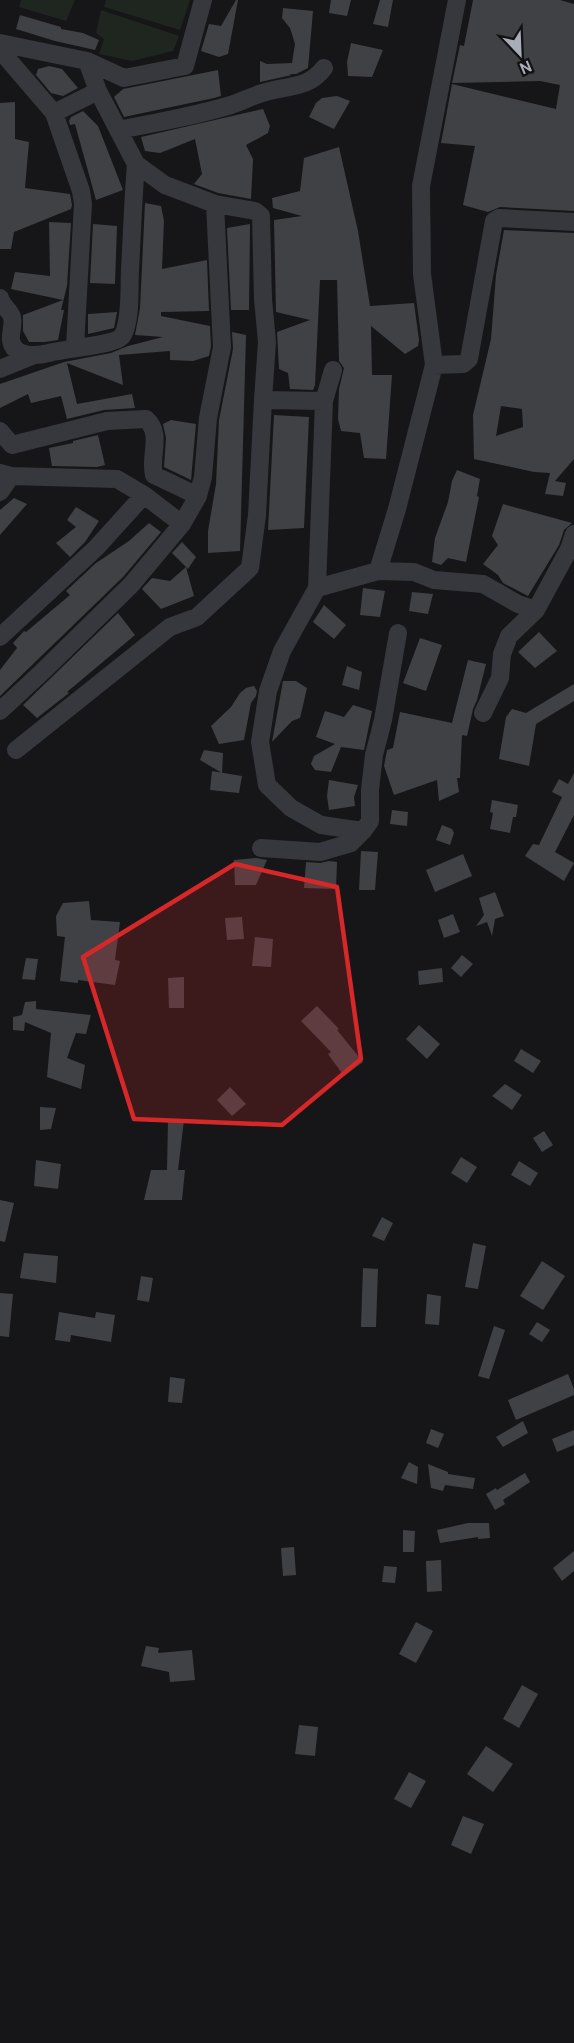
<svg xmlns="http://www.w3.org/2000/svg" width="574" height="2043" viewBox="0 0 574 2043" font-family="Cabin,sans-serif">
  <rect width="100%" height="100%" fill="#161618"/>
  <!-- green -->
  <path fill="#1e261f" d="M21,0H75L66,21L19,7Z
    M106,0H190L180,30L104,7Z
    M101,10L179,36L173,51L132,61L99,54L104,39L96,33Z"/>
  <!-- building -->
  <path fill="#404145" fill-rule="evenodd" d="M236,0H238L228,54L219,57L201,51L209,24L221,26Z
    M331,0H351L347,16L329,13Z
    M380,0H393L388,27L373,24Z
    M473,0H560L574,4V211L500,207L488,212L463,205L475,146L441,143L452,84L556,109L560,85L540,81L452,83L460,45L464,46Z
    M283,8L313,11L308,68L296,74H289L292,75L260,82V61L267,64L292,63L295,44L290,28L282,18Z
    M20,15L61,27V29L83,33L99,40L95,50L55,41L16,29Z
    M351,43L383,50L372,77L348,76L347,62Z
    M49,66L62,69L78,88L63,96L51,93L36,75L38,69Z
    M218,70L221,96L214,98L124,117L114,97L123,89Z
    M337,96L350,101L334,129L309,117L316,103L322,98Z
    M15,102V139L29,142L25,188L70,194L72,205L71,209L14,232L11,249H0V103Z
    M263,109L270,126L268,133L246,145L253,159L251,199L218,193L194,184L202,174L195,139L160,153L145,151L141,137Z
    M83,111L98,126L123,190L96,200L75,124L70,125L69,121L71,117Z
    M339,147L358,231L370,306L414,303L419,340L418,346L405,354L371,326L372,375H392L386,459L364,458L360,433L341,431L338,419L339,389L344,368L339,361L337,280H320L315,385L313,390L290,389L288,373L279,369L277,332L310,320L276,312L274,220L302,216L273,208L272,198L300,191L304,158Z
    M145,203L161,206L164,221L162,269L207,260L209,311L161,312V316L210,326L211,346L209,356L193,361L170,360V351L119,355L123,385L67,363L77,404L132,394L135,408L104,410L67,419L61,396L31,403L28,394L0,408V384L64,362L111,353L128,346L163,337L135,335L140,308Z
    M49,222L71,223L67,286L61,310H64L58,340L45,342H29L23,331V315L63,300L11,289L15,272L50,276Z
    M93,224L117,226L115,284L90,283Z
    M250,224L249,310H231L227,228Z
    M504,230L574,233V459L555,481L566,483L563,496L545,494L550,473L534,472L474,459L473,415L491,339L496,275ZM501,406L522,409L523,427L496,436Z
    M117,312L114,328L88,334V314Z
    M232,332L246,335L240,551L208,553V531L216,484L219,420L233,349Z
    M274,415L309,417L304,528L268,530Z
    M171,420L196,424L191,480L164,467L166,438L163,424Z
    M98,435L105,465L97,467L52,466L49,448L73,443V441Z
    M457,470L480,479L477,496L479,497L466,562L448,558L441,565L432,562L435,538L448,502L452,481Z
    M14,498L27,504L0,535V510Z
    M503,504L572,523L564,530L559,545L528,596L503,583L498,575L483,564L498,545L492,536Z
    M76,507L99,521L85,542L70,557L56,543L76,527L67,520Z
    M149,523L161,532L123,577L0,696V670L17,648L13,643L24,631L26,632L70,595L66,591L96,563L129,541Z
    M182,542L196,557L188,569L172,553Z
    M186,567L194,596L161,609L142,589L152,578L170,581Z
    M363,588L385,591L380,617L360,615Z
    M412,592L433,594L428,614L409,611Z
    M324,605L346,625L334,639L313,622Z
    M118,613L135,635L67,692L69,693L37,718L23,705Z
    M539,632L557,651L535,668L518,652Z
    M420,638L442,645L426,691L403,683Z
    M468,660L486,664L477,700L473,709L467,736L462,735L460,778H457L459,792L439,801L437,780L394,795L384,766L387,750L393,748L400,712L452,723Z
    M347,666L362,672L359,690L342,685Z
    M283,681H296L307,688L300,718L292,721L272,742Z
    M574,684V701L536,724L529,766L499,759L506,717L512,709L526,713Z
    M254,686L257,691L256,696L251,703L244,740L219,744L211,726L231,707L240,693L246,688Z
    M353,705L372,711L364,750L341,747L331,772L315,770L311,764L314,756L335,744L316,737L325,711L344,717Z
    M204,750L223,753L222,773L200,760Z
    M212,771L242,776L239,793L210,790Z
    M574,773V815L555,852L574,863L564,881L525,856L533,844L539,845L562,797L552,792L559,779L568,784Z
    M329,780L358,785L354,797L355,806L329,810L327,796Z
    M492,800L518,805L516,817H513L510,833L490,829L493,813L490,812Z
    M392,810L408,812L407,826L390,824Z
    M442,825L452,829L454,833L450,845L436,840Z
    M361,851L378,852L375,890H359Z
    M463,854L472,876L435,892L426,870Z
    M256,858L267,860L256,885H235L234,860Z
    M329,861L337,862L336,889L304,888L306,862L320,863Z
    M495,892L504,916L495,919L492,936L487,922L476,926L484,915L479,898Z
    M89,901L91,920L120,922L115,960L120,961L115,985L78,980V983L60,981L65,937L57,936L56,916L63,903Z
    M453,914L460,932L444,938L438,920Z
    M242,917L244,939L227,940L225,918Z
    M255,937L273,939L271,967L252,966Z
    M462,955L473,964L461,977L451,968Z
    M26,958L38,959L35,980L22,979Z
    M442,968L443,982L419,985L418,971Z
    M184,977V1008H169L168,978Z
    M36,1001V1009L91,1015L86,1034L76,1033L67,1058L85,1065L81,1089L47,1077L51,1033L25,1022L24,1031L13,1030V1017L22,1015L25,1002Z
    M317,1006L339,1029L337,1030L363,1062L344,1076L328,1054L331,1052L301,1021Z
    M419,1025L440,1044L427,1059L406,1039Z
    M521,1049L541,1061L533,1073L514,1061Z
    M505,1084L522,1095L512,1110L492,1096Z
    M230,1087L246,1104L232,1116L217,1100Z
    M40,1107L56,1108L51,1129L40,1130Z
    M168,1119L184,1120L178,1170H185L182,1200H144L151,1170H167Z
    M544,1131L553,1145L542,1152L533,1138Z
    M461,1157L477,1167L467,1183L451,1173Z
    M36,1160L61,1164L58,1189L34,1186Z
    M519,1161L538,1173L530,1186L511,1175Z
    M0,1200L14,1203L5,1242L0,1241Z
    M382,1217L393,1223L384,1241L372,1236Z
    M473,1243L486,1246L478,1289L465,1287Z
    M24,1253L58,1256L56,1283L20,1278Z
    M542,1261L565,1276L543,1310L520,1296Z
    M363,1268L378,1269L376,1327H361Z
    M141,1276L153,1278L149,1302L137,1300Z
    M0,1293L13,1294L9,1337L0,1336Z
    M427,1294L441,1296L439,1325L425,1324Z
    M59,1312L95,1318L96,1312L115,1315L111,1342L71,1335L70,1342L55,1340Z
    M537,1322L550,1330L542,1342L529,1334Z
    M494,1326L505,1330L489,1379L478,1376Z
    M568,1374L574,1389V1395L516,1420L508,1400Z
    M170,1377L185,1379L182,1403L168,1402Z
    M523,1421L528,1433L503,1447L496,1437Z
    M431,1429L444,1434L438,1448L426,1443Z
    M574,1430V1445L557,1452L552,1439Z
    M409,1462L418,1467L417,1484L401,1478Z
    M428,1464L448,1472V1474L475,1478L473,1489L445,1485L443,1491L431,1488Z
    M525,1473L530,1482L503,1500L505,1504L495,1510L486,1494L496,1488L497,1490Z
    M468,1523H489L490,1538L478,1539V1537L440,1543L437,1530Z
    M403,1530L415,1531L414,1552H403Z
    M294,1547L296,1575L283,1576L281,1548Z
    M574,1551V1571L562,1581L553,1568Z
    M441,1560L442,1591L427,1592L426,1561Z
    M384,1566L397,1567L395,1583L382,1582Z
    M416,1622L433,1631L416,1663L399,1654Z
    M146,1646L159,1648L158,1653L192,1650L195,1680L170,1682L169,1672L141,1666Z
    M522,1685L538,1694L519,1728L503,1719Z
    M299,1725L318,1727L315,1756L295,1754Z
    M486,1746L513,1764L493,1792L467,1774Z
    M409,1772L426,1781L411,1808L394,1799Z
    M463,1816L484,1824L471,1854L451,1845Z"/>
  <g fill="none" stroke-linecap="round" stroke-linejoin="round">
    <!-- street -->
    <path stroke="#37383d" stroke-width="18" d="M0,43L87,61L124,78L185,66L203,0
      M0,50L54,113L81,191L83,204L75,347
      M87,61L98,91L136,164L165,185L215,204L255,211L261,216L263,299L267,342L263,400L324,401L333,370
      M54,113L98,91
      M118,130C156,123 194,116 231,105C243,101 254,95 266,92C289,85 308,89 324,68
      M0,298C2,306 10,310 12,317C14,325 10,333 11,340C13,358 37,356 49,353C63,349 114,345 121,337C122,337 125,331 125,330C131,311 129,289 130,270C132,235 133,199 136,164
      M434,365L463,364L469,359L494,221L499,218L574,222
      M0,369L32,356
      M0,431L12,445L107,421L146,419C163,434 149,456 154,475L198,496
      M0,473L11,476L117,479L144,495L182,524
      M0,492L11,476
      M378,571L414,572L434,580L483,584L518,604L536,610
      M317,588L324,401
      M0,637L96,548L144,495
      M0,711L42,672L131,585L182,524L198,496L203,477L208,418L222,347L215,204
      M483,713L500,678L502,654L509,636L536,610L569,549L574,534
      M16,750L170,627L197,617L250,568L257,515L263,400
      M363,831L321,825L291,808L267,785L260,742L268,691L282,651L317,588L378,571L397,509L434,365L422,274L421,186L457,0
      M261,848L320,852L351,843L363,831L370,821V790L374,755L383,720L398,633"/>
  </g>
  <!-- marked area -->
  <path fill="#d62828" fill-opacity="0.2" stroke="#d62828" stroke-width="4.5" stroke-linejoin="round" d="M235,864L337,887L361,1059L282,1125L134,1119L83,957Z"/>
  <!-- north arrow -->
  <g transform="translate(520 54) rotate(157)" stroke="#111113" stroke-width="4.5" paint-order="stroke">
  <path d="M0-4.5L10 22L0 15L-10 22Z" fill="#a8adb8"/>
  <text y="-9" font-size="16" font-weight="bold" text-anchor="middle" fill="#a8adb8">N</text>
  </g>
</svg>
